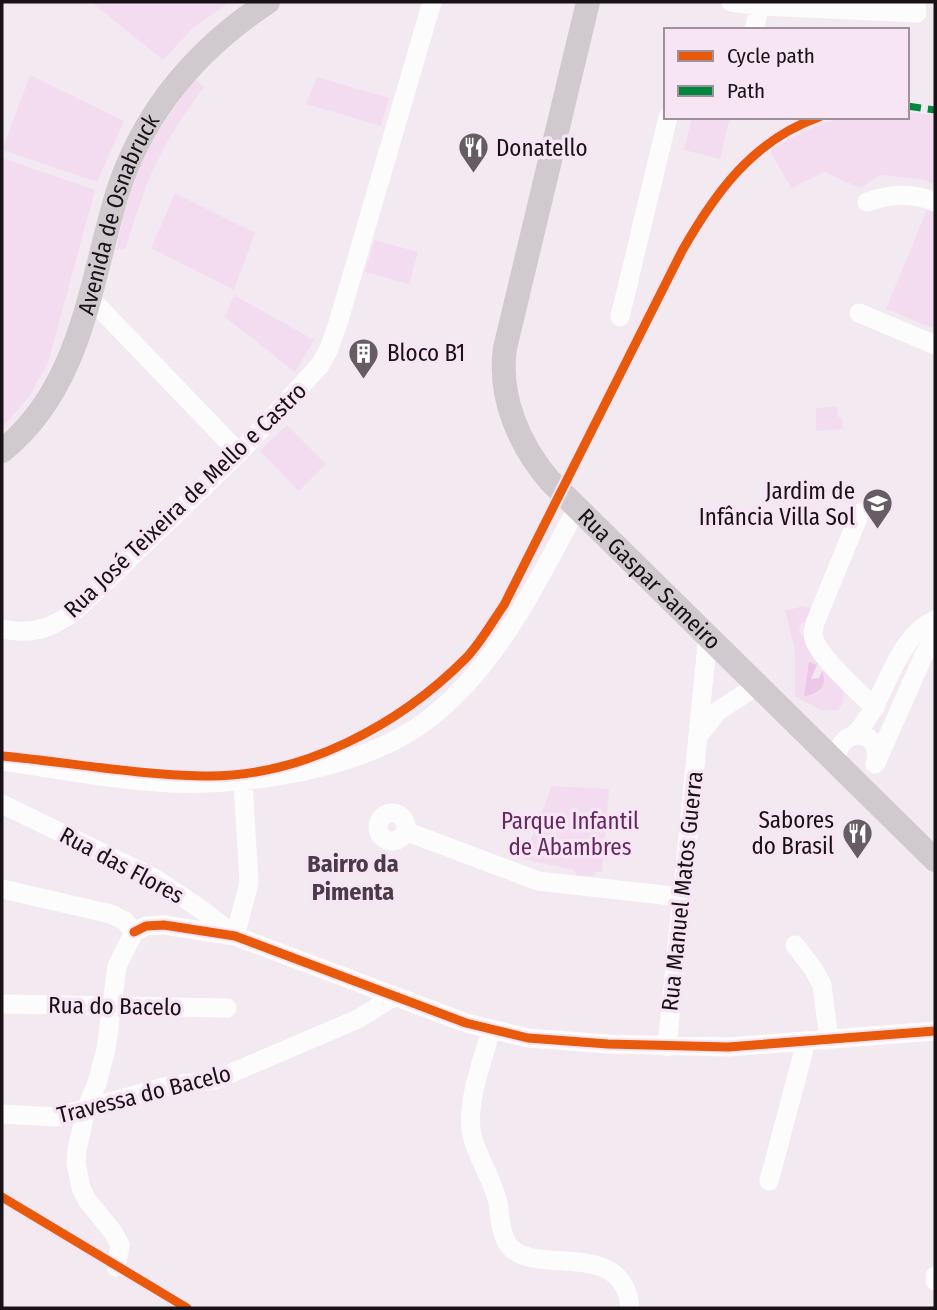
<svg xmlns="http://www.w3.org/2000/svg" width="937" height="1310" viewBox="0 0 937 1310" font-family="'Fira Sans Condensed',sans-serif">
  <rect width="100%" height="100%" fill="#f3e9f1"/>
  <!-- green -->
  <path fill="#f3dcf0" d="M91,2H230L193,28L163,60Z
    M30,75L124,121L97,182L2,150Z
    M317,77L389,98L381,126L306,104Z
    M195,79L204,87C162,142 145,182 126,248L116,250C122,222 128,193 140,166C154,135 174,107 195,79Z
    M907,112L935,115V185L921,179L880,175L860,188L825,172L791,188L770,151C793,136 816,124 843,117H907Z
    M692,117H730L720,159L684,150Z
    M2,158L95,190L48,363L28,398L2,427Z
    M175,193L255,233L234,290L151,248Z
    M929,205L935,208V329L886,309Z
    M375,240L418,252L409,284L365,272Z
    M234,295L314,340L295,372L225,317Z
    M837,407L838,417H842L843,429L816,431V408Z
    M287,425L326,464L299,491L260,451Z
    M803,606L813,609L808,620L801,624L799,632L820,658L817,665L810,663L805,696C831,694 819,678 825,663C836,676 852,694 838,710H821L795,696V650L785,611Z
    M552,786L609,789L602,872H596L593,876L577,875L574,870L523,859Z"/>
  <!-- water -->
  <path fill="#edc6e8" d="M809,662L817,665L811,679L819,678L822,671C828,685 819,695 804,696Z"/>
  <g fill="none" stroke-linecap="round" stroke-linejoin="round">
    <!-- minor -->
    <path stroke="#fdfcfd" stroke-width="19" d="M731,2L760,6L917,13L916,2
      M754,30L760,6
      M867,202C891,194 911,192 935,202
      M91,299L239,453
      M859,313L935,345
      M620,317L668,117
      M860,513L815,623C814,628 812,634 814,639C821,659 859,692 875,708
      M2,629C31,635 51,629 75,611L239,453L320,365L329,349L338,323L432,2
      M699,735L718,711L758,685
      M854,735C887,702 893,638 935,620
      M2,761C58,769 114,780 170,783C246,786 352,770 416,728C440,712 464,688 482,666C521,618 548,560 578,507
      M836,762C839,720 886,732 875,764
      M876,763L923,657L935,637
      M2,804L154,878L202,910L235,936
      M378 827a14 14 0 1 1 28 0a14 14 0 1 1-28 0Z
      M405,831L538,881L681,897
      M2,889L111,914L125,921L134,932
      M134,932L146,926L164,925L235,936L466,1023L528,1038L608,1044L728,1047L935,1031
      M235,936L249,883L243,781
      M795,945L814,970L822,985L829,1040
      M2,1004L227,1008
      M491,1030C483,1059 465,1105 472,1135C477,1157 491,1176 497,1199C501,1215 499,1237 512,1249C542,1275 623,1239 630,1307
      M667,1047L708,635
      M2,1114L56,1117L168,1086L215,1080L358,1019L395,996
      M769,1181L806,1042
      M116,1267L120,1245L113,1232L87,1200L81,1188L76,1163L77,1150L86,1109L97,1083L106,1049L117,966L134,932
      M935,1276V1281"/>
    <!-- major -->
    <g stroke="#d0cacf" stroke-width="24">
      <path id="s1" d="M588,2L505,348C498,396 519,445 550,481L935,860"/>
      <path id="s2" d="M2,451C81,388 90,284 117,194C143,112 197,49 268,2"/>
    </g>
    <!-- quiet -->
    <path stroke="#00873e" stroke-width="7" stroke-dasharray="14 7" stroke-linecap="butt" d="M907,106L935,110"/>
    <defs>
      <path id="cycleway" d="M2,756C68,762 136,775 203,776C301,778 400,725 467,657C481,642 492,622 504,605L682,251C715,193 753,140 819,117
        M134,932L146,926L164,925L235,936L466,1023L528,1038L608,1044L728,1047L935,1031
        M2,1197L187,1308"/>
    </defs>
    <!-- cycleway casing -->
    <use href="#cycleway" stroke="#f7e5f4" stroke-width="13"/>
    <!-- cycleway -->
    <use href="#cycleway" stroke="#e8590c" stroke-width="9"/>
  </g>
  <!-- icons -->
  <defs>
    <symbol id="restaurant-pin" viewBox="-11 -11 22 30"><path d="M0 17L-7.5 6A9.5 9.5 0 1 1 7.5 6Z" fill="#655d63" stroke="#f7e5f4"/><path d="M-5-6h1v4h1v-4h1v4h1v-4h1v5L-1.5 .5V6h-2V.5L-5-1ZM5-6V6H3V1.5H1.5Q1.5-4 5-6Z" fill="#fff"/></symbol>
    <symbol id="building-pin" viewBox="-11 -11 22 30"><path d="M0 17L-7.5 6A9.5 9.5 0 1 1 7.5 6Z" fill="#655d63" stroke="#f7e5f4"/><path d="M-4-6H4V6H1V3H-1V6H-4ZM-2.5-4.3h1.7v1.8h-1.7ZM.8-4.3h1.7v1.8H.8ZM-2.5-1h1.7V.8h-1.7ZM.8-1h1.7V.8H.8Z" fill="#fff"/></symbol>
    <symbol id="school-pin" viewBox="-11 -11 22 30"><path d="M0 17L-7.5 6A9.5 9.5 0 1 1 7.5 6Z" fill="#655d63" stroke="#f7e5f4"/><path d="M0-5L7-2L0 1L-7-2ZM-4 1L0 2.5L4 1V4Q0 6-4 4Z" fill="#fff"/></symbol>
  </defs>
  <g fill-rule="evenodd">
    <use href="#restaurant-pin" x="456" y="130" width="35" height="47"/>
    <use href="#building-pin" x="346" y="336" width="35" height="47"/>
    <use href="#school-pin" x="860" y="486" width="35" height="47"/>
    <use href="#restaurant-pin" x="840" y="816" width="35" height="47"/>
  </g>
  <g text-anchor="middle" dominant-baseline="central" stroke-width="7" stroke-linejoin="round" paint-order="stroke">
    <!-- poi labels -->
    <g font-size="23" fill="#181217" stroke="#f7e5f4" text-anchor="start">
      <text x="496" y="148">Donatello</text>
      <text x="387" y="353">Bloco B1</text>
      <text x="855" y="491" text-anchor="end">Jardim de<tspan x="855" dy="26">Infância Villa Sol</tspan></text>
      <text x="834" y="820" text-anchor="end">Sabores<tspan x="834" dy="26">do Brasil</tspan></text>
    </g>
    <!-- street labels -->
    <g font-size="23" fill="#181217" stroke="#f7e5f4">
      <text stroke="none"><textPath href="#s2" startOffset="268">Avenida de Osnabruck</textPath></text>
      <text transform="translate(185 500) rotate(-44)">Rua José Teixeira de Mello e Castro</text>
      <text stroke="none"><textPath href="#s1" startOffset="640">Rua Gaspar Sameiro</textPath></text>
      <text transform="translate(122 865) rotate(28)">Rua das Flores</text>
      <text transform="translate(682 891) rotate(-84)">Rua Manuel Matos Guerra</text>
      <text transform="translate(115 1006) rotate(1)">Rua do Bacelo</text>
      <text transform="translate(144 1094) rotate(-14)">Travessa do Bacelo</text>
    </g>
    <!-- park labels -->
    <g font-size="23" fill="#642960" stroke="#f7e5f4">
      <text x="570" y="821">Parque Infantil<tspan x="570" dy="26">de Abambres</tspan></text>
    </g>
    <!-- neighbourhood labels -->
    <g font-size="24" font-weight="bold" fill="#493b47" stroke="#f7e5f4">
      <text x="353" y="864">Bairro da<tspan x="353" dy="28">Pimenta</tspan></text>
    </g>
  </g>
  <!-- border -->
  <rect width="937" height="1310" fill="none" stroke="#181217" stroke-width="7"/>
  <!-- legend -->
  <rect x="664" y="28" width="245" height="91" fill="#f7e5f4" stroke="#9e919c" stroke-width="2"/>
  <rect x="678" y="51" width="35" height="10" fill="#e8590c" stroke="#9e919c" stroke-width="2"/>
  <text x="727" y="63" font-size="21" fill="#181217">Cycle path</text>
  <rect x="678" y="86" width="35" height="10" fill="#00873e" stroke="#9e919c" stroke-width="2"/>
  <text x="727" y="98" font-size="21" fill="#181217">Path</text>
</svg>
